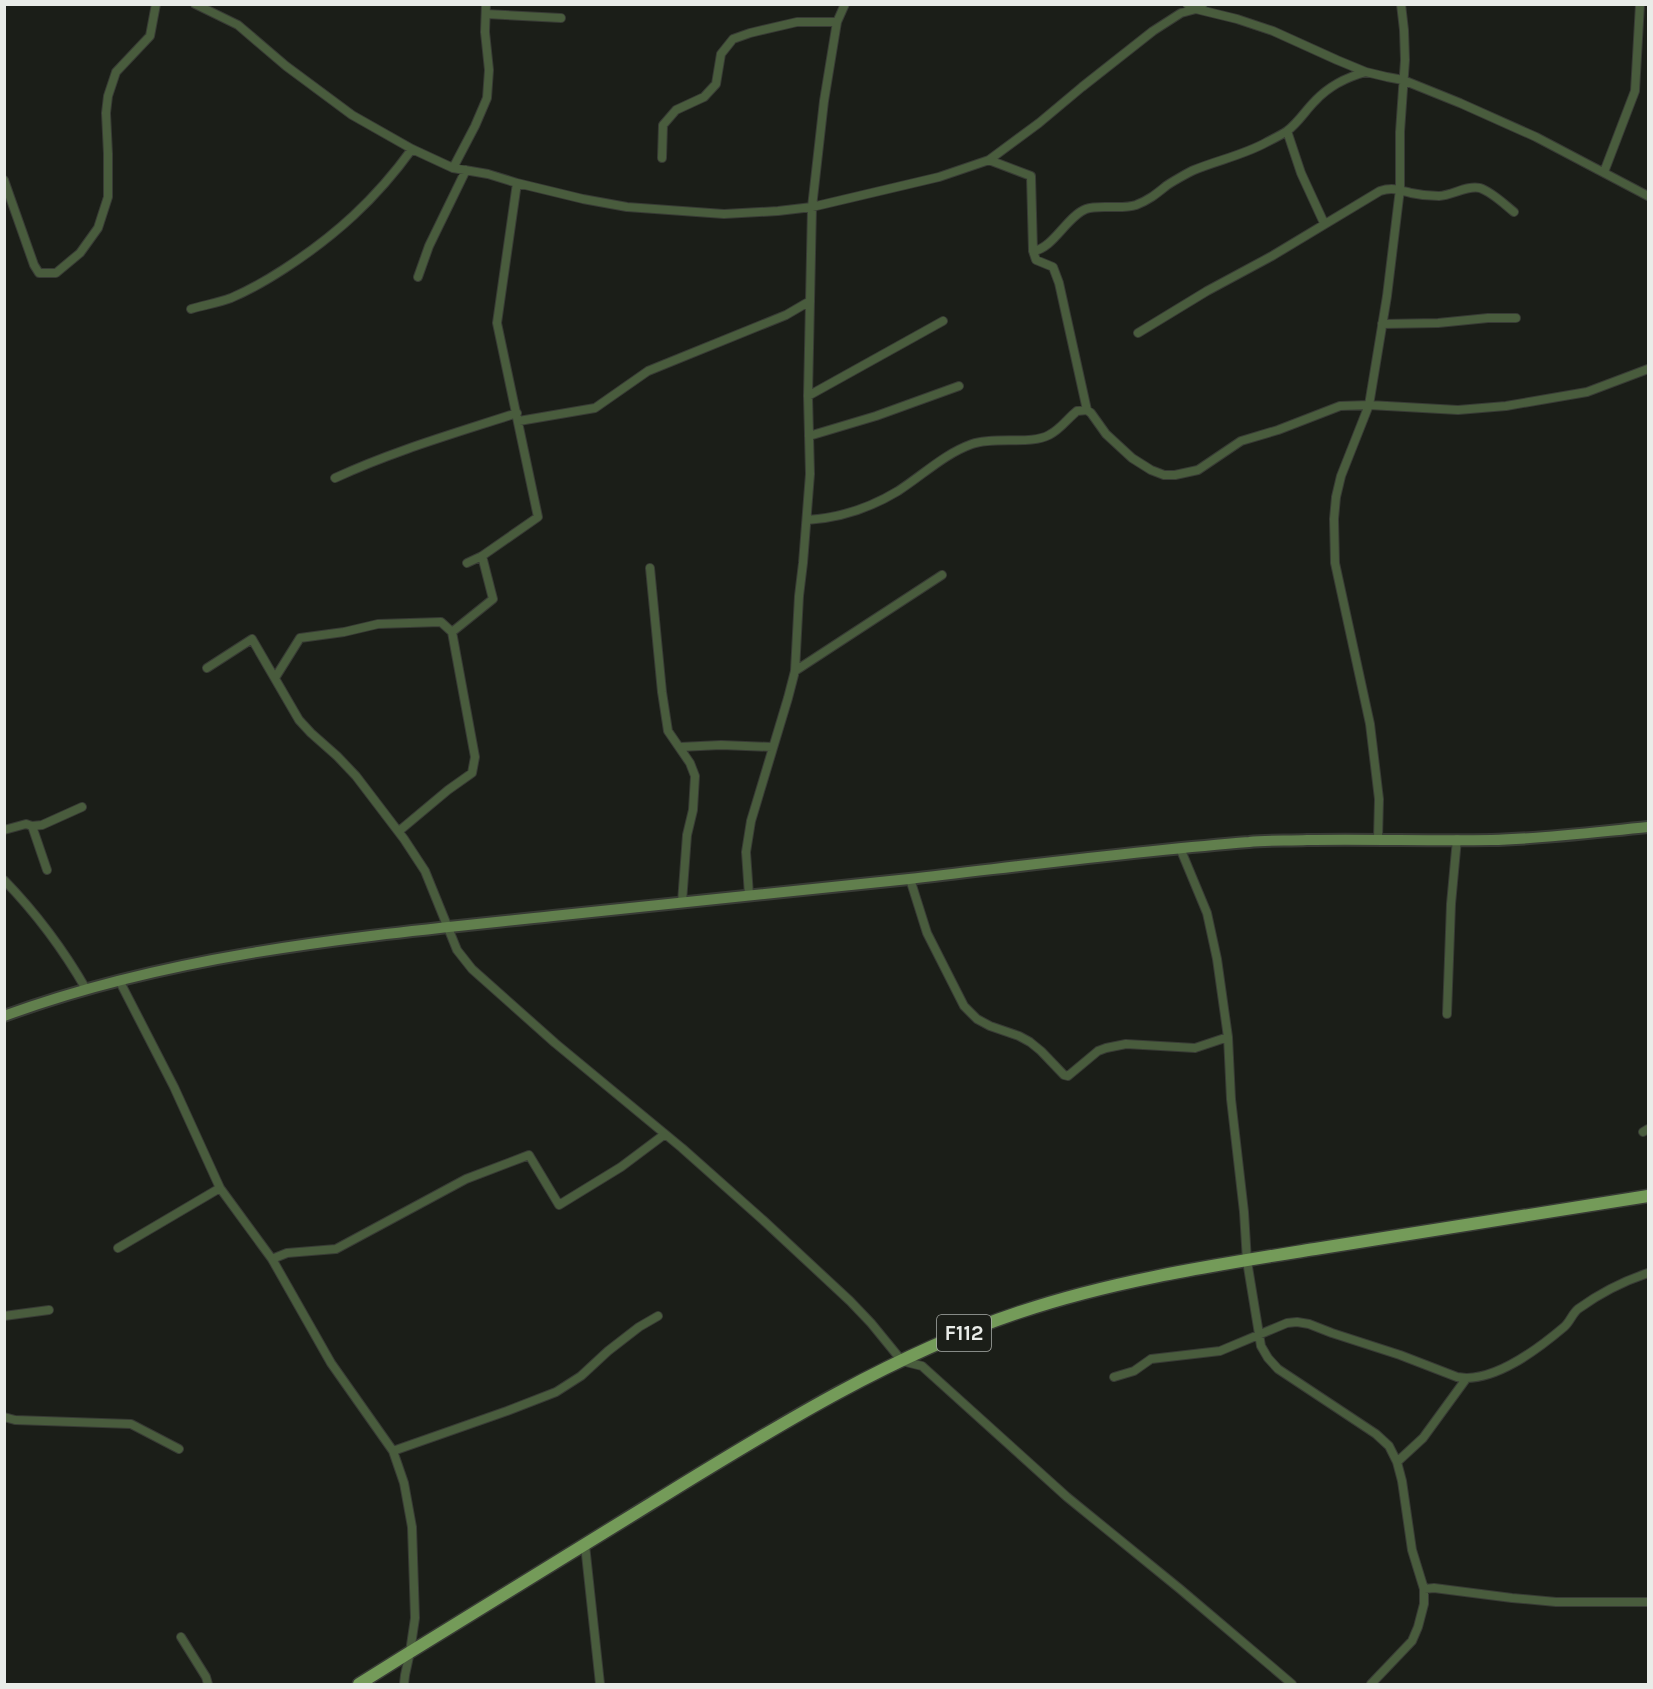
<svg xmlns="http://www.w3.org/2000/svg" width="1653" height="1689" viewBox="0 0 1653 1689" font-family="Karla,sans-serif">
  <rect width="100%" height="100%" fill="#1b1e18"/>
  <g fill="none" stroke-linecap="round" stroke-linejoin="round">
    <defs>
      <path id="street" d="M195,4L238,25L286,66L352,115L412,149L453,168L488,174L517,183L583,199L627,207L724,214L778,211L812,207L939,177L989,160L1039,123L1082,87L1153,31L1181,13L1196,9L1203,4
        M1187,4L1196,9L1237,19L1273,31L1337,60L1366,72L1387,77L1403,80L1460,103L1536,137L1648,196
        M486,14L561,18
        M1287,131L1301,173L1324,223
        M662,158L663,125L676,110L704,97L716,84L721,54L733,39L750,33L797,22H837
        M989,160L1031,176L1033,251L1036,260L1053,267L1059,283L1087,410
        M453,168L475,126L487,98L489,70L485,32L486,4
        M1604,172L1635,91L1640,4
        M4,180L34,265L39,273H56L80,253L98,228L108,197V154L106,113L108,96L116,72L150,36L156,4
        M1033,251C1053,249 1067,216 1086,209C1099,204 1121,210 1136,205C1149,200 1156,194 1166,186C1170,183 1189,172 1194,170C1218,160 1244,155 1267,142C1273,139 1281,135 1287,131C1298,123 1305,111 1315,101C1329,86 1347,77 1366,72
        M418,277L429,246L466,170
        M191,309C204,305 218,303 231,298C250,290 267,280 284,269C335,236 376,199 412,149
        M1382,324L1438,323L1488,318H1516
        M1138,333L1207,291L1272,256L1380,191C1392,187 1400,190 1411,193C1420,195 1431,196 1439,196C1453,195 1467,185 1480,188C1492,192 1504,204 1514,212
        M808,396L943,321
        M519,421L595,408L648,371L786,315L810,301
        M809,436L876,416L959,386
        M335,478C393,451 456,433 517,413
        M807,520C840,518 870,508 898,491C923,475 944,454 972,444C995,436 1031,445 1049,435C1060,430 1068,418 1077,411L1087,410L1091,413L1106,434L1132,458L1151,470L1164,475H1175L1198,470L1241,441L1278,430L1340,406L1369,405L1458,410L1506,406L1587,392L1648,369
        M467,563L482,556L538,517L497,323L517,183
        M650,568L662,692L668,731L690,763L695,776L693,810L687,835L682,902
        M452,632L493,599L482,556
        M207,668L252,639L299,720L311,733L337,756L356,776L404,839L425,871L457,950L472,969L555,1043L682,1148L763,1220L850,1301L871,1323L902,1361L922,1366L1067,1497L1180,1589L1292,1684
        M795,671L942,575
        M275,678L300,638L344,632L378,624L441,622L452,632L475,757L472,773L448,790L399,831
        M680,747L721,745L772,747
        M32,826L47,870
        M4,830L26,824L32,826L42,825L82,807
        M1378,839L1379,799L1370,724L1335,563L1334,519L1336,497L1341,476L1369,405L1387,296L1400,189V132L1405,60L1404,30L1401,4
        M1180,848L1207,913L1217,959L1228,1037L1231,1099L1244,1212L1247,1261L1261,1346L1268,1358L1278,1369L1376,1434L1389,1446L1397,1462L1402,1481L1412,1550L1424,1589V1604L1418,1627L1412,1641L1371,1684
        M910,879L927,933L964,1006L977,1019L990,1026L1019,1036L1030,1042L1041,1051L1064,1075L1068,1076L1098,1051L1106,1048L1126,1044L1195,1048L1228,1037
        M4,880C36,913 63,949 86,989
        M749,895L746,852L751,821L788,698L795,671L799,596L803,563L810,474L808,396L812,207L824,101L837,22L845,4
        M119,980L174,1087L220,1188L272,1259L331,1363L393,1451L404,1483L412,1527L415,1618L410,1652L405,1675L404,1684
        M1447,1014L1451,904L1457,839
        M1643,1132L1648,1129
        M118,1248L220,1188
        M272,1259L287,1253L336,1249L466,1179L529,1155L559,1205L621,1167L665,1134
        M4,1316L49,1310
        M1114,1377L1134,1371L1151,1359L1220,1351L1287,1323L1297,1322L1309,1324L1332,1333L1400,1355L1457,1377C1493,1384 1538,1349 1564,1327C1570,1322 1572,1314 1578,1309C1600,1293 1624,1281 1648,1273
        M4,1417L15,1420L131,1424L179,1449
        M393,1451L507,1411L556,1392L581,1376L608,1351L639,1327L658,1316
        M1397,1462L1423,1438L1466,1379
        M585,1545L600,1684
        M1424,1589L1434,1588L1512,1598L1556,1602H1648
        M181,1637L206,1677L208,1684"/>
      <path id="secondary" d="M4,1016C180,951 368,936 553,916C671,903 790,892 909,879C1022,866 1135,851 1249,842C1268,840 1288,841 1307,840C1368,839 1430,841 1491,840C1543,839 1596,832 1648,827"/>
      <path id="primary" d="M359,1684C456,1623 554,1564 652,1503C769,1431 888,1356 1020,1312C1115,1280 1216,1265 1315,1249C1426,1232 1537,1214 1648,1196"/>
    </defs>
    <!-- street casing -->
    <use href="#street" stroke="#383b35" stroke-width="10"/>
    <!-- secondary casing -->
    <use href="#secondary" stroke="#383b35" stroke-width="14"/>
    <!-- primary casing -->
    <use href="#primary" stroke="#383b35" stroke-width="15"/>
    <!-- street -->
    <use href="#street" stroke="#495c3d" stroke-width="8"/>
    <!-- secondary -->
    <use href="#secondary" stroke="#617f4d" stroke-width="10"/>
    <!-- primary -->
    <use href="#primary" stroke="#749b59" stroke-width="12"/>
  </g>
  <g text-anchor="middle" dominant-baseline="central" stroke-width="4.5" stroke-linejoin="round" paint-order="stroke">
    <!-- shield labels -->
    <rect fill="#1b1e18" stroke="#abaeaa" stroke-width="1.5" x="937" y="1315" width="54" height="36" rx="4.5"/>
    <g font-size="21" font-weight="bold" fill="#e9ece8">
      <text x="964" y="1333">F112</text>
    </g>
  </g>
  <!-- border -->
  <rect width="1653" height="1689" fill="none" stroke="#e9ece8" stroke-width="12"/>
</svg>
